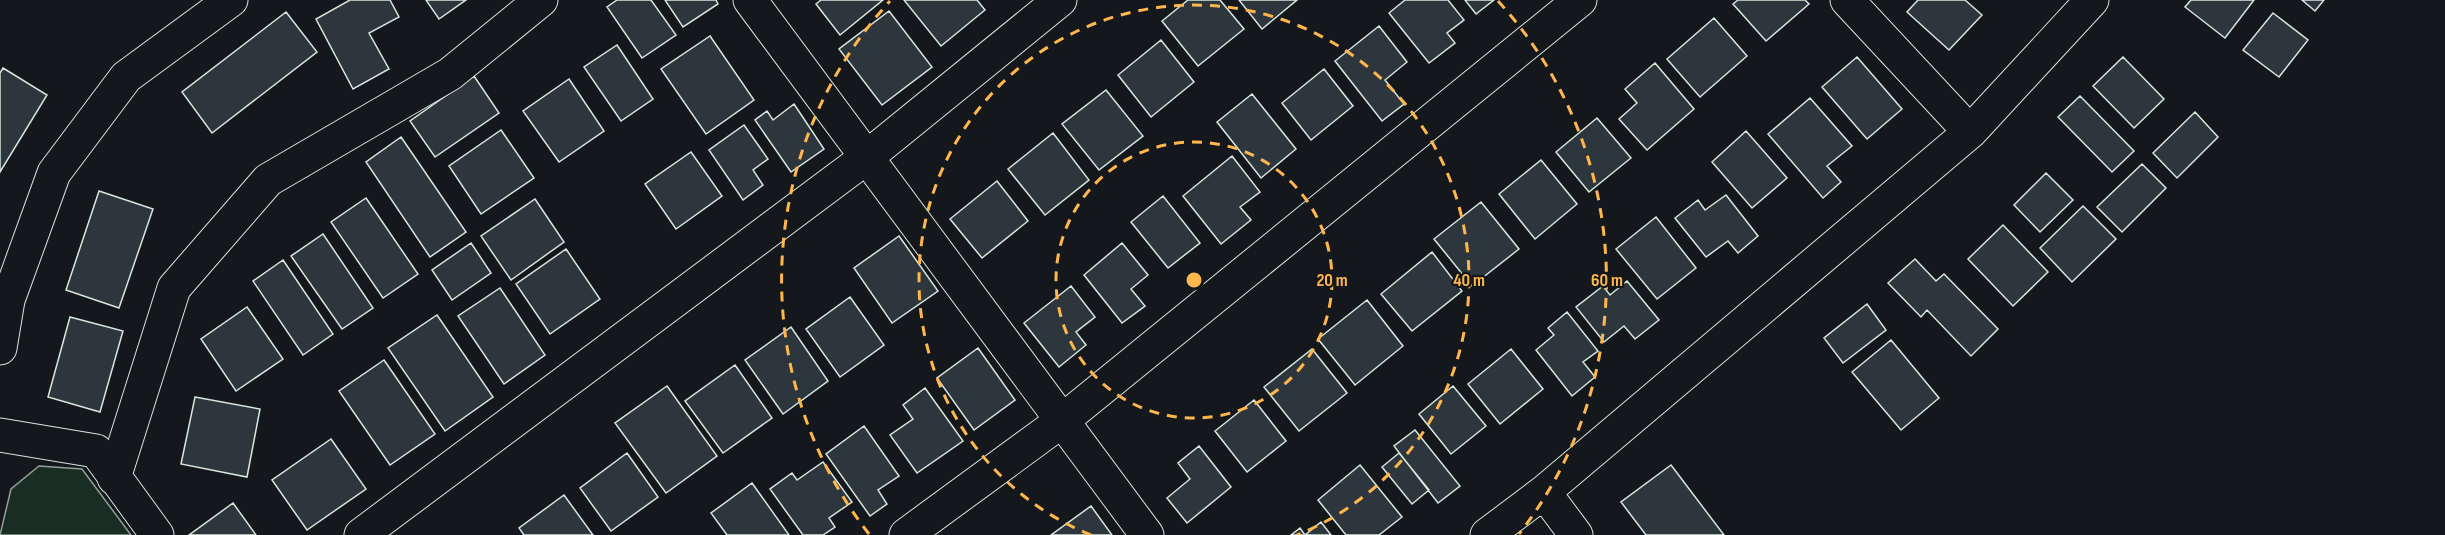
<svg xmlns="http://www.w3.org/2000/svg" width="2445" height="535" viewBox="0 0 2445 535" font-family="'Sofia Sans Condensed',sans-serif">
  <rect width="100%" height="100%" fill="#14181c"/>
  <!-- green -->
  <path fill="#1a2d24" stroke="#939e99" stroke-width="1.5" d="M39,466L82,469L131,535H0L11,489Z"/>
  <!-- building -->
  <path fill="#2c363c" stroke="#d8e6dc" stroke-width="1.5" d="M350,0H390L399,17L369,33L389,69L353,89L316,19Z
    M426,0H466L439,19Z
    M617,0H651L676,35L642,58L607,7Z
    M665,0H716L718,4L683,27Z
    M821,0H883L840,35L816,4Z
    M904,0H977L985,10L941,46Z
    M1188,0H1220L1244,29L1198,66L1162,21Z
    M1239,0H1297L1262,29Z
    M1405,0H1448L1464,20L1447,33L1455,43L1429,63L1389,13Z
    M1465,0H1494L1476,14Z
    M1738,0H1805L1809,4L1766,41L1733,4Z
    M1918,0H1965L1982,15L1949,50L1907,12Z
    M2191,0H2254L2225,38L2185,7Z
    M2302,0H2324L2315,11Z
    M889,11L932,67L882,105L839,49Z
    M286,12L317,52L212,133L182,92Z
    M2273,13L2308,40L2279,77L2243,50Z
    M1714,18L1747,56L1700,97L1667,59Z
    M1379,26L1407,62L1385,80L1404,104L1382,121L1335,61Z
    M710,36L754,100L706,134L661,69Z
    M1161,40L1194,82L1151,117L1118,75Z
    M617,45L653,99L621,121L584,67Z
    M1857,57L1902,109L1867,139L1822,87Z
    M2123,57L2164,99L2134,128L2093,86Z
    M1655,63L1694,109L1647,150L1619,119L1637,103L1625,89Z
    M3,68L47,95L0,172V73Z
    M1324,69L1353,106L1311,140L1282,103Z
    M474,76L499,113L435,157L410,121Z
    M569,79L604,131L559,162L523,111Z
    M1106,90L1143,136L1099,170L1062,124Z
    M1252,94L1296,149L1261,178L1217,122Z
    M2080,96L2134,151L2112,172L2058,117Z
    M1810,98L1852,146L1827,166L1841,182L1823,198L1768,134Z
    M794,104L824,149L791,172L755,120L767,111L773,120Z
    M2195,112L2218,137L2177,178L2153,153Z
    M1597,118L1631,158L1589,192L1556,152Z
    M744,125L768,159L753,170L763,185L743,200L709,150Z
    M501,130L534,178L481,214L449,166Z
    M1746,131L1787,178L1752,208L1712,162Z
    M1053,133L1089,180L1045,215L1008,169Z
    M401,137L466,232L430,257L366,162Z
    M691,152L722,196L676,229L645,184Z
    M1232,156L1260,192L1240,207L1251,220L1221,244L1183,196Z
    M1541,160L1577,204L1535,239L1499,194Z
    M2142,164L2166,188L2122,232L2097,207Z
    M2046,173L2073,200L2040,232L2014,205Z
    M997,181L1028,221L982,258L950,219Z
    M99,191L153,209L119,308L66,290Z
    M1726,195L1758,236L1738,253L1728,241L1706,257L1675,218L1698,200L1705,210Z
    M1163,196L1200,243L1168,268L1131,222Z
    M366,198L418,274L383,298L331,222Z
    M535,199L564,242L511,280L481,236Z
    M1481,202L1519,249L1472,286L1434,239Z
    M2083,206L2116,239L2072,282L2040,248Z
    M1656,217L1696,268L1657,299L1616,249Z
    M2003,225L2048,272L2013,306L1968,259Z
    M323,234L373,308L342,329L291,256Z
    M899,236L938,291L892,323L854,268Z
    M471,243L491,273L452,300L432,270Z
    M1122,243L1148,275L1131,289L1145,306L1122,323L1084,275Z
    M566,249L600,299L550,334L516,284Z
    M1432,252L1462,291L1412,331L1381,294Z
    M1915,259L1936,281L1944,274L1998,329L1971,356L1927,310L1921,317L1888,283Z
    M283,260L333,334L303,355L253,281Z
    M1627,281L1659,320L1635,339L1624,326L1604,342L1576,307L1603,286L1610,295Z
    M1071,286L1095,317L1076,332L1086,345L1059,367L1024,323Z
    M500,288L545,355L504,384L458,316Z
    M850,297L884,345L840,377L806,329Z
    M1367,300L1403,346L1355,385L1318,339Z
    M1867,304L1886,330L1843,363L1824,338Z
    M247,307L283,359L236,391L201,339Z
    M1567,312L1598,351L1583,362L1595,377L1572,396L1536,350L1554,335L1548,328Z
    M437,315L493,397L445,431L388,348Z
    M70,317L123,331L100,412L48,397Z
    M791,327L828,381L783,414L745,360Z
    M1891,340L1939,398L1901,430L1852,372Z
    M978,348L1015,400L974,430L937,378Z
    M1312,349L1347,393L1299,431L1264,387Z
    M1511,349L1543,389L1500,424L1468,384Z
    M384,360L435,434L390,465L339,391Z
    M735,365L772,418L723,453L685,401Z
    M667,386L717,456L666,493L615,423Z
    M1453,386L1486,426L1451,454L1419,414Z
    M925,388L963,441L917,473L890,435L913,419L903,405Z
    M195,397L260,409L247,477L181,464Z
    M1254,400L1286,441L1247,472L1215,431Z
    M864,426L899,476L878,490L887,504L870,516L826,454Z
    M1415,430L1460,486L1438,503L1394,446Z
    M331,439L366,489L307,530L272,480Z
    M1199,446L1231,487L1187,523L1167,498L1190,479L1178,463Z
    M627,453L658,497L611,531L580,488Z
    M1399,453L1429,490L1412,504L1382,467Z
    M823,462L852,502L829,518L835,527L823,535H803L770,489L792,473L797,480Z
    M1360,465L1402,517L1379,535H1346L1318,500Z
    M1671,465L1724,535H1646L1621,502Z
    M752,483L789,535H727L711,513Z
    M564,495L593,535H524L519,528Z
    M233,503L256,535H189Z
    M1091,506L1112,535H1051Z
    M1321,522L1331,535H1291L1300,528L1305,535Z"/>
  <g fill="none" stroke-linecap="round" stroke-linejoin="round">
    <defs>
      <path id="minor" d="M750,0L1147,535
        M1847,0L1970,132
        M0,348L8,300L54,173L126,77L231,0
        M0,435L96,451L157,535
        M114,478L174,288L268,180L450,74L541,0
        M1544,492L1576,535
        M361,535L867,157L1060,0
        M906,535L1063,420L1580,0
        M1487,535L1544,492L1970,132L2092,0"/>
    </defs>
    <!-- minor casing -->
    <use href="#minor" stroke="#d8e6dc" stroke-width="35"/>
    <!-- minor -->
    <use href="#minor" stroke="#14181c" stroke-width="33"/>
  </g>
  <!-- distance rings -->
  <g fill="none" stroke="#ffb74d" stroke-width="3" stroke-dasharray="10 8">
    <circle cx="1194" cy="280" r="138"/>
    <path d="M1091 535A275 275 0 1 1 1297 535"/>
    <path d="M869 534A413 413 0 0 1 890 1M1498 1A413 413 0 0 1 1519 534"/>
  </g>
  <circle cx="1194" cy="280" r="9" fill="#ffb74d" stroke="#14181c" stroke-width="3"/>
  <g font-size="18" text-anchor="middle" font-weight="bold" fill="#ffb74d" stroke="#14181c" stroke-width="4.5" stroke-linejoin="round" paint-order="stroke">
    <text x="1332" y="286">20 m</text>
    <text x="1469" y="286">40 m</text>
    <text x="1607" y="286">60 m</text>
  </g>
</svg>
